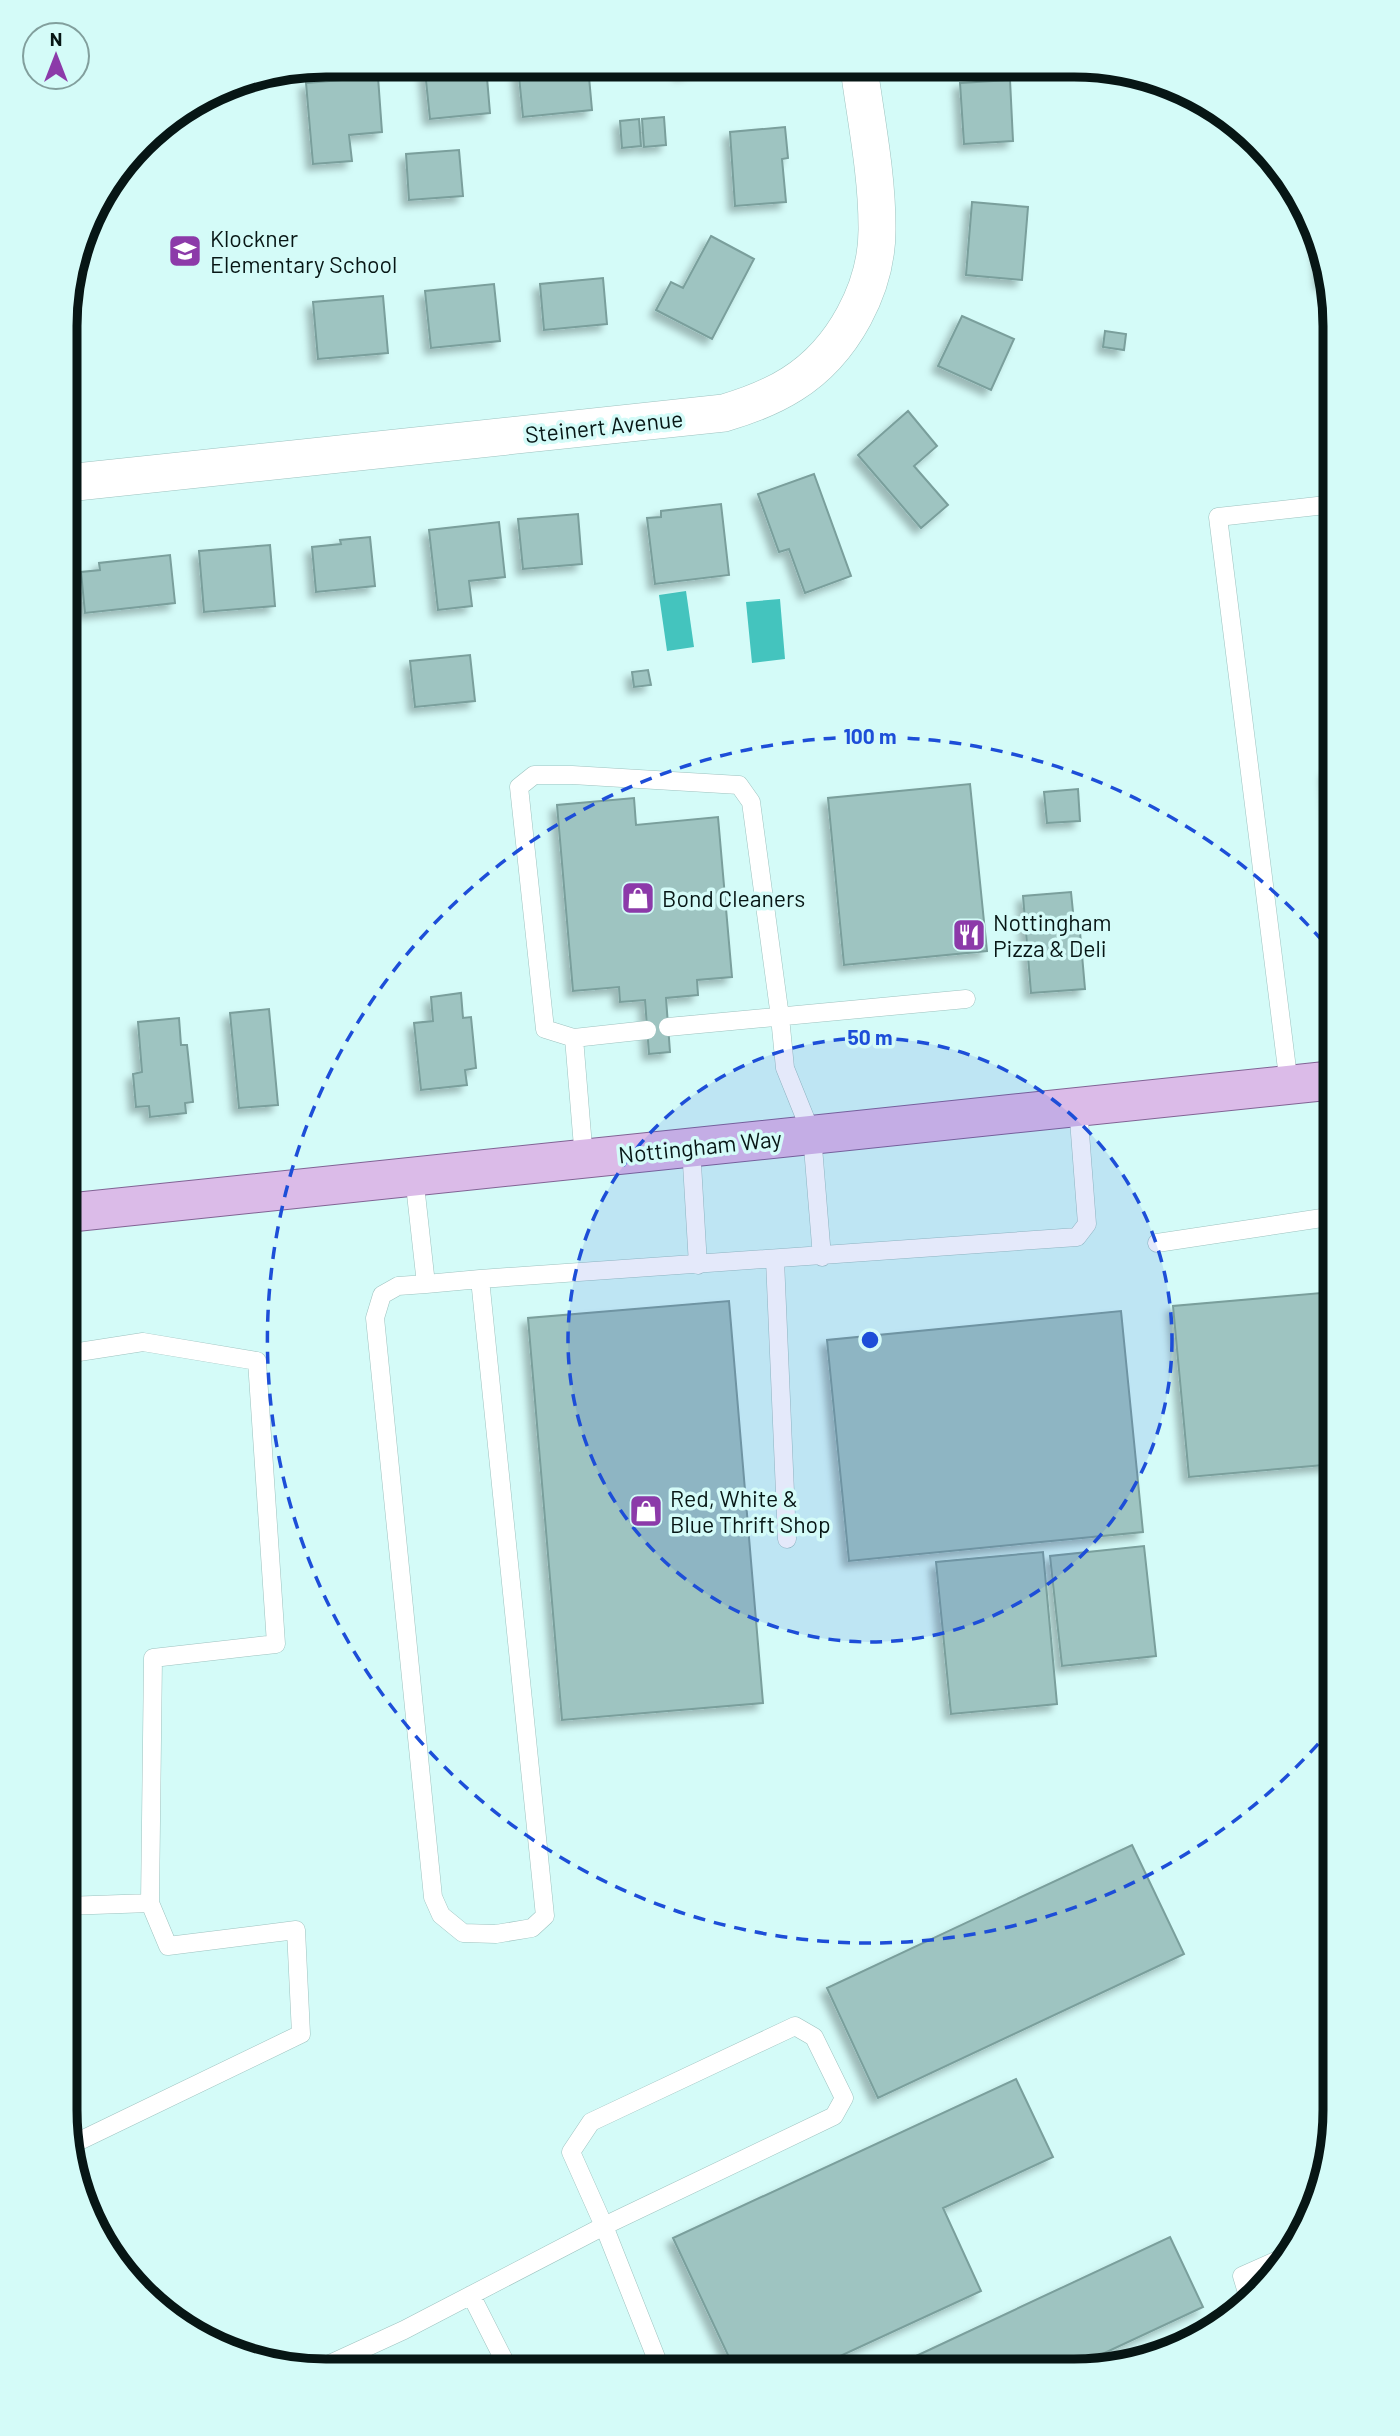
<svg xmlns="http://www.w3.org/2000/svg" width="1400" height="2436" viewBox="0 0 1400 2436" font-family="Barlow,sans-serif">
  <defs>
    <filter id="shadow"><feDropShadow dx="-6" dy="6" stdDeviation="3.5" flood-color="#0004"/></filter>
  </defs>
  <rect width="100%" height="100%" fill="#d4fbf8"/>
  <!-- water -->
  <path fill="#44c4be" d="M686,591L694,647L667,651L659,595Z
    M780,599L785,659L752,663L746,602Z"/>
  <!-- building -->
  <path fill="#9ec4c1" stroke="#7a9f9c" stroke-width="2" filter="url(#shadow)" d="M474,66H486L490,113L430,119L425,71Z
    M518,66H588L592,110L523,117Z
    M679,67H700L681,74Z
    M378,77L382,132L349,135L352,161L313,164L306,83Z
    M1010,80L1013,141L964,144L960,83Z
    M664,117L666,145L644,147L642,119Z
    M639,119L641,146L622,148L620,121Z
    M785,127L788,158L782,159L786,202L735,206L730,132Z
    M459,150L463,196L409,200L406,154Z
    M972,202L1028,207L1022,280L966,275Z
    M1317,234L1321,242L1328,283L1321,284Z
    M711,236L754,259L712,339L656,310L671,282L683,288Z
    M603,278L607,324L544,330L540,284Z
    M494,284L500,341L431,348L425,291Z
    M383,296L388,353L318,359L313,302Z
    M962,316L1014,339L991,390L938,366Z
    M1105,331L1126,334L1124,350L1103,347Z
    M908,411L937,446L914,466L948,505L921,528L858,455Z
    M814,474L851,576L805,593L789,549L779,552L758,494Z
    M721,504L729,575L655,584L647,518L661,517V511Z
    M578,514L582,564L523,569L518,519Z
    M499,522L505,577L469,581L472,606L438,610L429,530Z
    M370,537L375,586L316,592L312,547L341,544L340,540Z
    M270,545L275,606L204,612L199,551Z
    M170,555L175,603L85,613L81,572L100,570L99,563Z
    M470,655L475,701L415,707L410,661Z
    M648,670L651,685L634,687L632,672Z
    M1335,770V866L1327,771Z
    M970,784L987,951L844,965L828,798Z
    M1078,789L1080,821L1047,823L1044,792Z
    M634,798L636,825L718,817L732,977L697,980L698,995L666,998L670,1052L649,1054L645,1000L620,1002L619,987L573,991L557,805Z
    M1071,892L1075,932H1080L1085,989L1031,993L1023,896Z
    M461,993L463,1018L471,1017L476,1068L465,1070L467,1085L421,1090L414,1023L433,1021L431,997Z
    M269,1009L278,1105L239,1108L230,1013Z
    M179,1018L181,1045H187L193,1102L185,1103L186,1113L150,1117L149,1106L136,1107L133,1074L142,1072L138,1022Z
    M1321,1293L1335,1464L1189,1477L1173,1306Z
    M729,1301L763,1703L562,1720L528,1318Z
    M1121,1311L1143,1532L849,1561L827,1340Z
    M1144,1546L1156,1656L1062,1666L1050,1556Z
    M1043,1552L1057,1704L951,1714L936,1562Z
    M1132,1845L1184,1954L878,2098L827,1988Z
    M1016,2079L1053,2157L943,2208L981,2291L810,2370H735L673,2238Z
    M1170,2237L1203,2307L1066,2371H884Z"/>
  <g fill="none" stroke-linecap="round" stroke-linejoin="round">
    <defs>
      <path id="lane" d="M668,1027L966,999
        M574,1038L545,1029L519,787L534,775H572L739,785L751,802L780,1017L785,1068L812,1135L822,1257
        M1289,1085L1218,517L1335,504
        M691,1147L698,1265
        M584,1159L574,1038L647,1030
        M414,1176L426,1284L398,1286L382,1295L375,1318L433,1897L441,1915L463,1933L496,1934L532,1928L545,1916L480,1279L426,1284
        M1157,1243L1335,1216
        M775,1260L787,1539
        M480,1279L1077,1237L1087,1224L1078,1107
        M65,1906L150,1903L153,1658L276,1644L257,1361L143,1342L66,1354
        M71,2145L301,2034L296,1930L168,1946L150,1903
        M471,2295L509,2370
        M1249,2299L1242,2276L1289,2255
        M319,2369L404,2330L604,2226L834,2116L844,2098L814,2037L795,2026L591,2122L571,2152L604,2226L661,2370"/>
      <path id="street" d="M67,483L724,413C748,406 770,398 792,384C843,352 878,287 877,227C877,174 866,120 859,68"/>
      <path id="primary" d="M66,1213L1335,1080"/>
    </defs>
    <!-- lane casing -->
    <use href="#lane" stroke="#9dc2bf" stroke-width="19"/>
    <!-- street casing -->
    <use href="#street" stroke="#9dc2bf" stroke-width="38"/>
    <!-- primary casing -->
    <use href="#primary" stroke="#816394" stroke-width="40"/>
    <!-- lane -->
    <use href="#lane" stroke="#fff" stroke-width="18"/>
    <!-- street -->
    <use href="#street" stroke="#fff" stroke-width="37"/>
    <!-- primary -->
    <use href="#primary" stroke="#dbbbe8" stroke-width="38"/>
  </g>
  <!-- distance rings -->
  <circle cx="870" cy="1340" r="302" fill="#1d4ed8" fill-opacity=".12"/>
  <g fill="none" stroke="#1d4ed8" stroke-width="3.5" stroke-dasharray="12 9">
    <circle cx="870" cy="1340" r="302"/>
    <path d="M1332 1728A603 603 0 1 1 1332 952"/>
  </g>
  <!-- icons -->
  <defs>
    <symbol id="school-square" viewBox="-11 -11 22 22"><rect x="-9" y="-9" width="18" height="18" rx="4" fill="#8c3aa9" stroke="#d4fbf8"/><path d="M0-5L7-2L0 1L-7-2ZM-4 1L0 2.5L4 1V4Q0 6-4 4Z" fill="#fff"/></symbol>
    <symbol id="shop-square" viewBox="-11 -11 22 22"><rect x="-9" y="-9" width="18" height="18" rx="4" fill="#8c3aa9" stroke="#d4fbf8"/><path d="M-5-2.5h2.3a2.7 3.5 0 0 1 5.4 0H5L5.5 6h-11ZM-1.5-2.5h3a1.5 2.3 0 0 0-3 0Z" fill="#fff"/></symbol>
    <symbol id="restaurant-square" viewBox="-11 -11 22 22"><rect x="-9" y="-9" width="18" height="18" rx="4" fill="#8c3aa9" stroke="#d4fbf8"/><path d="M-5-6h1v4h1v-4h1v4h1v-4h1v5L-1.5 .5V6h-2V.5L-5-1ZM5-6V6H3V1.5H1.5Q1.5-4 5-6Z" fill="#fff"/></symbol>
  </defs>
  <g fill-rule="evenodd">
    <use href="#school-square" x="166" y="232" width="38" height="38"/>
    <use href="#shop-square" x="619" y="879" width="38" height="38"/>
    <use href="#restaurant-square" x="950" y="916" width="38" height="38"/>
    <use href="#shop-square" x="627" y="1492" width="38" height="38"/>
  </g>
  <g text-anchor="middle" dominant-baseline="central" stroke-width="7" stroke-linejoin="round" paint-order="stroke">
    <!-- poi labels -->
    <g font-size="23" fill="#071615" stroke="#d4fbf8" text-anchor="start">
      <text x="210" y="238">Klockner<tspan x="210" dy="26">Elementary School</tspan></text>
      <text x="662" y="898">Bond Cleaners</text>
      <text x="993" y="922">Nottingham<tspan x="993" dy="26">Pizza &amp; Deli</tspan></text>
      <text x="670" y="1498">Red, White &amp;<tspan x="670" dy="26">Blue Thrift Shop</tspan></text>
    </g>
    <!-- street labels -->
    <g font-size="23" fill="#071615" stroke="#d4fbf8">
      <text transform="translate(604 426) rotate(-6)">Steinert Avenue</text>
      <text transform="translate(700 1146) rotate(-6)">Nottingham Way</text>
    </g>
  </g>
  <!-- crop -->
  <path d="M0 0H1400V2436H0ZM326 77H1074A249 249 0 0 1 1323 326V2110A249 249 0 0 1 1074 2359H326A249 249 0 0 1 77 2110V326A249 249 0 0 1 326 77Z" fill="#d4fbf8" fill-rule="evenodd"/>
  <path fill="none" stroke="#071615" stroke-width="9" d="M326 77H1074A249 249 0 0 1 1323 326V2110A249 249 0 0 1 1074 2359H326A249 249 0 0 1 77 2110V326A249 249 0 0 1 326 77Z"/>
  <circle cx="870" cy="1340" r="10" fill="#1d4ed8" stroke="#d4fbf8" stroke-width="3.5"/>
  <g font-size="21" text-anchor="middle" font-weight="bold" fill="#1d4ed8" stroke="#d4fbf8" stroke-width="7" stroke-linejoin="round" paint-order="stroke">
    <text x="870" y="744">100 m</text>
    <text x="870" y="1045">50 m</text>
  </g>
  <!-- north arrow -->
  <g transform="translate(56 56)"><circle r="33" fill="#d4fbf8" stroke="#829f9d" stroke-width="2"/>
  <path d="M0-5L12 26L0 18L-12 26Z" fill="#8c3aa9"/>
  <text y="-10" font-size="19" font-weight="bold" text-anchor="middle" fill="#071615">N</text>
  </g>
</svg>
